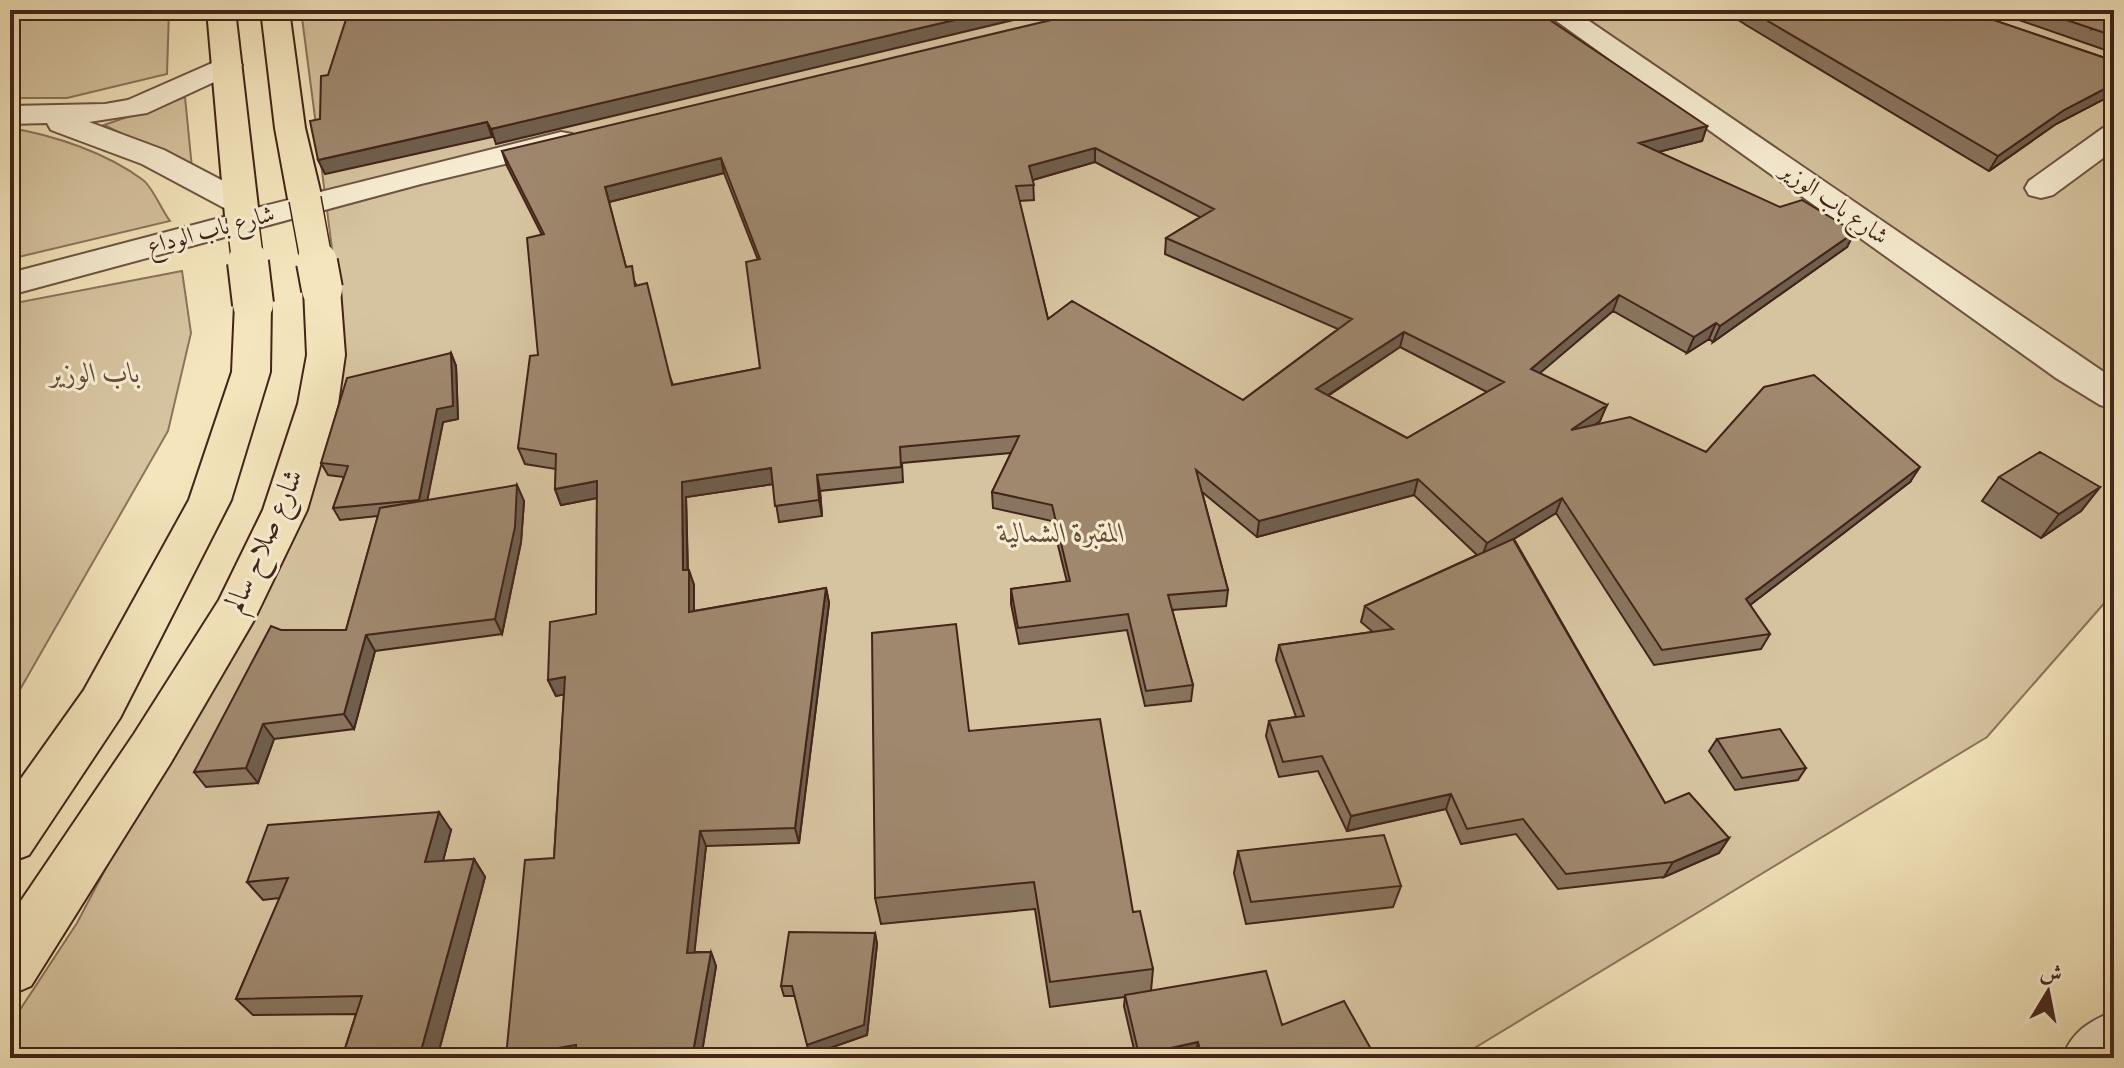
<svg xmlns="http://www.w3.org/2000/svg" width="2124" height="1068" viewBox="0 0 2124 1068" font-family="'IM FELL English',Amiri,serif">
  <rect width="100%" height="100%" fill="#f4e5bc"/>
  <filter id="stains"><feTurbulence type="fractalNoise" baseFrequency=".0025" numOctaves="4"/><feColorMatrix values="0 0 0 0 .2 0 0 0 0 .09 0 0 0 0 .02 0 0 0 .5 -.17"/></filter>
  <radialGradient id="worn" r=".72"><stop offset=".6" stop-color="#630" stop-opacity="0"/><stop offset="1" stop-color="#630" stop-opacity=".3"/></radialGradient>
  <!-- green -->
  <path fill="#d6c4a0" stroke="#8c745c" stroke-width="2" d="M10,10H169L167,74L67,98H10Z
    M301,10H2114V592L1987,737L1458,1058H10V1025L77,923L227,638L337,287Z
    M185,97L192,168L104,125Z
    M10,128C54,135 107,153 143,180C152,186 162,211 170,221L10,259Z
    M182,271L191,333L168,431L10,707V304Z"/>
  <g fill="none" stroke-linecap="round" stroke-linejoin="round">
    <defs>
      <path id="minor" d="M1541,10H1573L2114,379V409L2100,405L2056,378Z
        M228,56L238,59L242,65L238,71L147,113L89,122L164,150L252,196L257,203L252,209L561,132L572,134L577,141L572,148L421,184L10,295V273L239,213L228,210L142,164L51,130L47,123L10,124V106L105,104L128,100Z
        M2114,126V150L2053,195L2041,198L2029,195L2025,188L2029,181L2103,128Z
        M2114,1011V1058H2062C2072,1032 2088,1022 2114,1011Z"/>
      <path id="highway" d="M207,10H235L259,216L254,223L242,226L230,223L225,216Z
        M261,10H289L305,128L322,199L317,206L305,209L293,206L288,199L275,128Z
        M322,278L335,281L340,289L345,355L338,404L307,510L254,620L170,764L31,986L10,995V917L134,734L219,600L263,510L298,404L307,355L304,289L309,281Z
        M253,293L266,296L271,304L270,372L231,500L120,718L29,855L10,862V794L84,690L189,500L232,372L235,304L240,296Z"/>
    </defs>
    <!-- minor casing -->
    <use href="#minor" stroke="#6e5442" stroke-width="4"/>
    <!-- highway casing -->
    <use href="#highway" stroke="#422419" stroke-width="4"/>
    <!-- minor -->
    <use href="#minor" fill="#f8eed3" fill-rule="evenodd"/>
    <!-- highway -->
    <use href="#highway" fill="#f4e5bc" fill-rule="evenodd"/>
    <defs>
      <path id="highway-bridge-far1" d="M305,199L317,264
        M242,216L248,264"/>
      <path id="highway-bridge" d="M248,262L253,304
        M317,262L322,289"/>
    </defs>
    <!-- highway-bridge-far1 casing -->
    <use href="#highway-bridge-far1" stroke="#422419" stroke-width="34" stroke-linecap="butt"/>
    <!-- highway-bridge casing -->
    <use href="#highway-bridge" stroke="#422419" stroke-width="44" stroke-linecap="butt"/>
    <!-- highway-bridge-far1 -->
    <use href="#highway-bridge-far1" stroke="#f4e5bc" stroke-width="31"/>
    <!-- highway-bridge -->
    <use href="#highway-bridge" stroke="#f4e5bc" stroke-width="40"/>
  </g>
  <!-- wall -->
  <path fill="#89755f" stroke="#422419" stroke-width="2" fill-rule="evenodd" d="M1723,10H1964L2114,61V94L2056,124L1989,171L1746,25Z
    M1990,10H2114L2112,20L2114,21V53Z
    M1707,126L1702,141L1658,152L1847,247L1713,342L1709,339L1687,353L1613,311L1539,373L1600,421L1596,424L1706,452L1910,482L1750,605L1770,634L1761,649L1654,665L1556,513L1514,539L1665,803L1729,838L1719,853L1664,877L1558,889L1516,834L1461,844L1446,809L1347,831L1318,771L1279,777L1266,736L1269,721L1296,717L1276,660L1279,645L1373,632L1361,622L1365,606L1477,555L1414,495L1257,537L1202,492L1228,590L1226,606L1172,610L1193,685L1191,701L1145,706L1127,630L1019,644L1011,604V589L1067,582L1052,521L993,508L992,492L1011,453L902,463L903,482L820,491L822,516L779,522L773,484L686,497L688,570L694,585V611L826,588L829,603L799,843L706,846L694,952H711L716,966L701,1058H507L554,858L564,694L556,696L548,680L596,614L597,498L561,505L555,489L556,469L525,464L518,448L538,355L542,235L507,166L502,151ZM1095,162L1200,217L1166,238L1165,254L1338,329L1243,400L1048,319L1019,201L1034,200L1033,180ZM724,173L758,260L760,368L673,385L637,286L626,267L609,202ZM1400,347L1487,392L1407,438L1328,396Z
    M451,353L456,366L458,419L443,422L427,500L524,501L521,542L502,634L375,651L354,729L274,739L258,783L206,787L194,772L281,630H346L378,516L340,520L333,508L344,477L328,475L321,463Z
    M1999,477L2100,487L2081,511L2041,538L1982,501Z
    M969,731L1133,912L1153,969L1151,991L1282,1025L1376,1058H1198L1196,1052L1171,1058H1136L1124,1006L1125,997L1050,1007L1035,909L881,924L875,898Z
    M1717,739L1806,768L1798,780L1735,790L1709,751Z
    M451,830L443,861L474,859L485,877L437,1058H342L356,1014L253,1015L236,999L280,898L263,900L247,882Z
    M1238,851L1401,886L1393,907L1246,924L1234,873Z
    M875,933L877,944L867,1035L810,1055L795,996H784L781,986Z"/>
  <!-- shaded-wall -->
  <path fill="#6f5f4d" stroke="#422419" stroke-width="2" d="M997,10H1055L496,144L491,129Z
    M2112,10H2114V19L2092,29L2100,16Z
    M2114,84V94L2056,124L1989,171L1998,156L2064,110Z
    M487,122L492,137L325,174L318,160Z
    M1707,126L1702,141L1634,158L1639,143Z
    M1095,148V162L1029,181V166Z
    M721,158L724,173L609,202L605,187Z
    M1855,232L1847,247L1713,342L1720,326Z
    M1619,295L1613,311L1526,385L1531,369Z
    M1716,323L1709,339L1687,353L1694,337Z
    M1404,332L1400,347L1313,405L1316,389Z
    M451,353L456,366L458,419L443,422L425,512L419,500L437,409Z
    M1607,405L1600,421L1565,446L1571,430Z
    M1920,467L1910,482L1737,615L1746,599Z
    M771,468L774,484L686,497L688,586L683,570L682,482Z
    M817,475L820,491L822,516L819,500Z
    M1418,479L1414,495L1257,537L1259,521Z
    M597,481L602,497L561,505L555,489Z
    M517,485L524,501L521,542L502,634L495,619Z
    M2100,487L2081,511L2041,538L2059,514Z
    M1562,498L1556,513L1481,559L1487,543Z
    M689,570L694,585V628L689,612Z
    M826,588L829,603L799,843L795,828Z
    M366,635L375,651L354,729L344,714Z
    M565,677L572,693L556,696L548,680Z
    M263,724L274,739L258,783L246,768Z
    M1451,794L1446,809L1347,831L1351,816Z
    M439,812L451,830L438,880L425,862Z
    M700,831L706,846L693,966L687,953Z
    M1729,838L1719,853L1664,877L1673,862Z
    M474,859L485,877L437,1058H419Z
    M875,933L877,944L867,1035L810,1055L807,1045Z
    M711,952L716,966L701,1058H692Z
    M1198,1042L1196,1052L1171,1058H1139V1055Z"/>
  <!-- building -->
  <path fill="#9f886e" stroke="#422419" stroke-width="2" fill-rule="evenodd" d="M349,10H997L491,129L487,122L318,160L310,121L320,119L321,76L328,75Z
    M1093,10H1535L1707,126L1639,143L1780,207L1802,200L1855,232L1720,326L1716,323L1694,337L1619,295L1531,369L1607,405L1571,430L1630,417L1706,452L1764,387L1814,375L1920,467L1746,599L1770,634L1662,650L1562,498L1487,543L1418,479L1259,521L1196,470L1228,590L1168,595L1193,685L1146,691L1128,614L1018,628L1011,589L1070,581L1052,505L992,492L1019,436L900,447L901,467L817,475L819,500L775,506L771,468L682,482L683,570H689V612L826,588L795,828L700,831L687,953L711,952L692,1058H576V1045L506,1057L525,860L554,858L565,677L548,680L550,622L596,614L597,481L555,489L556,454L518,448L530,356L538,355L527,238L544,234L502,151ZM1095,148L1214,209L1166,238L1352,319L1243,400L1072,301L1048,319L1016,186L1034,185L1029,166ZM721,158L760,259L746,262L760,368L672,385L647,283L635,286L632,266L626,267L605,187ZM1404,332L1504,382L1407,438L1316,389Z
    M1749,10H1964L2114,61V84L2064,110L1998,156Z
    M2037,10H2112L2100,16L2114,21V36Z
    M451,353L453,406L437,409L419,500L333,508L348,466L321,463L347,378Z
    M2040,452L2100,487L2059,514L1999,477Z
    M517,485L515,527L495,619L366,635L344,714L263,724L246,768L194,772L271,626L281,630H346L380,508Z
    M1513,539L1665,803L1689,793L1729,838L1673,862L1566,874L1523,819L1467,829L1451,794L1351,816L1322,756L1283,762L1269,721L1304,716L1279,645L1393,629L1365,606Z
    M956,624L969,731L1100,719L1133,912L1140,911L1153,969L1050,982L1034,882L875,898L872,633Z
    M1780,729L1806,768L1742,778L1717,739Z
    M439,812L425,862L474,859L419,1058H342L362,996L236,999L288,878L247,882L268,825Z
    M1384,835L1401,886L1251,902L1238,851Z
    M789,932L875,933L864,1025L807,1045L792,986H781Z
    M1266,971L1282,1025L1344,1001L1376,1058H1202L1198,1042L1139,1055L1125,995Z"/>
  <g text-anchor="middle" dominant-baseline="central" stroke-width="6" stroke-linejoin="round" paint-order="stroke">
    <!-- far-street labels -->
    <g font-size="24" fill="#422419" stroke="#f8eed3">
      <text transform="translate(1834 204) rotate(35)">شارع باب الوزير</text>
      <text transform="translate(211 231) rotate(-15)">شارع باب الوداع</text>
    </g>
    <!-- park labels -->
    <g font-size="28" font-style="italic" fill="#674c3b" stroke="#f8eed3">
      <text x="95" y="374">باب الوزير</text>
      <text x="1062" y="534">المقبرة الشمالية</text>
    </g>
    <!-- street labels -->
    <g font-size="28" fill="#422419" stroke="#f8eed3">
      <text transform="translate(265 541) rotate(-66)">شارع صلاح سالم</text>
    </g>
  </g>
  <!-- margin -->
  <rect width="2124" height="1068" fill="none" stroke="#f4e5bc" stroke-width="40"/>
  <rect x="12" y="12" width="2100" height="1044" fill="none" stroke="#422419" stroke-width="4"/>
  <rect x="20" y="20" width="2084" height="1028" fill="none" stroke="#422419" stroke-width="2"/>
  <!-- north arrow -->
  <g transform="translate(2048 992) rotate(10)" stroke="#f8eed3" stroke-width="6" paint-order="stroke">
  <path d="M0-6L14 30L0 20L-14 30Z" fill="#422419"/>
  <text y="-12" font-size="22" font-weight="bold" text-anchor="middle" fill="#422419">ش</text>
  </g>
  <rect width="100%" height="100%" filter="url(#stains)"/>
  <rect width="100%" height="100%" fill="url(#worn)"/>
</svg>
